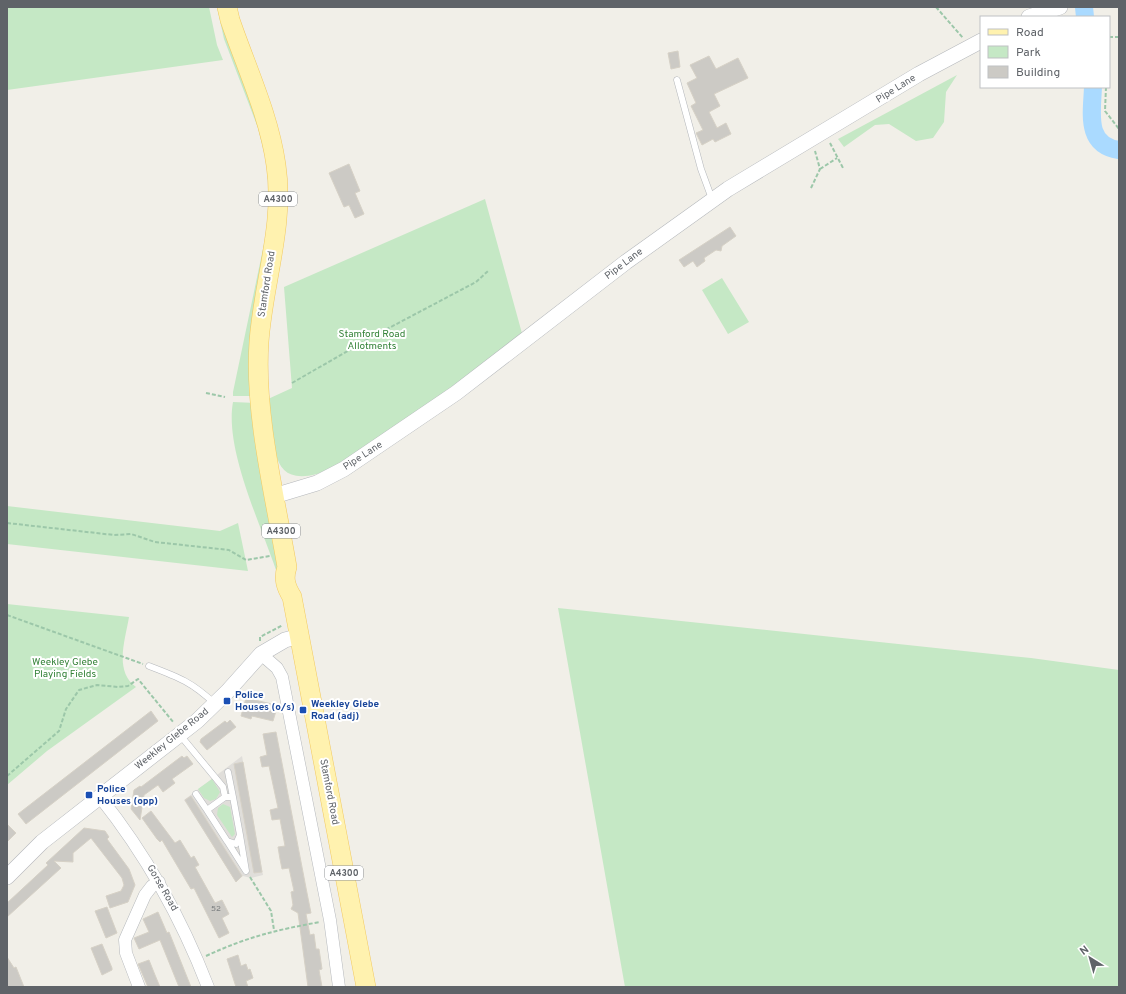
<svg xmlns="http://www.w3.org/2000/svg" width="1126" height="994" viewBox="0 0 1126 994" font-family="Overpass,sans-serif">
  <rect width="100%" height="100%" fill="#f1efe8"/>
  <!-- industrial -->
  <path fill="#e0deda" d="M242,756L263,875L251,878L243,876L236,882L184,800Z"/>
  <!-- green -->
  <path fill="#c5e8c5" d="M7,7H209L217,45L223,60L7,90Z
    M217,7H221L262,126L272,178L254,396H233V392L268,225L269,202L267,164L258,128L224,39Z
    M957,75L946,92L944,122L933,138L916,141L889,124L875,125L844,147L838,139Z
    M485,199L523,337L337,467C268,496 276,452 268,399L292,388L284,287Z
    M722,278L749,322L728,334L702,290Z
    M233,402L256,403L283,578L279,579C264,531 224,451 233,402Z
    M7,506L220,531L238,523L248,571L7,544Z
    M7,604L129,617C125,641 114,671 136,687L47,751L7,785Z
    M558,608L1031,658L1119,670V987H625Z
    M212,779L220,792L216,799L210,801L204,798L198,789Z
    M223,804L230,807L235,834L232,837L217,815L218,808Z"/>
  <g fill="none" stroke-linecap="round" stroke-linejoin="round">
    <!-- river -->
    <path stroke="#aadaff" stroke-width="18" d="M1084,7L1085,17
      M1093,87C1092,113 1085,145 1119,150"/>
  </g>
  <!-- building -->
  <path fill="#cccac5" stroke="#d6d1c6" d="M678,51L680,67L671,69L668,53Z
    M709,56L716,69L738,58L748,78L714,94L720,106L709,112L717,128L726,123L731,134L715,142L713,139L702,145L696,133L703,130L691,106L696,103L687,83L697,78L690,65Z
    M349,164L360,191L355,193L364,214L355,218L349,205L344,207L329,173Z
    M730,227L736,236L722,246L721,251L716,250L704,258L705,261L697,267L693,261L684,267L679,260Z
    M246,698L272,704L270,710L276,711L273,721L252,716L251,719L241,716Z
    M151,711L158,721L26,824L18,814Z
    M230,720L236,727L207,750L200,742L201,739L225,721L227,723Z
    M276,732L307,893L311,913L306,914L310,935L314,934L316,949H319L322,969L319,970L322,987H308L298,913L291,909L293,905L291,892L294,891L289,868L282,869L280,859L278,847L285,846L280,819L272,820L270,810L278,808L269,766L262,767L260,757L267,755L263,734Z
    M182,756L184,758L187,756L193,764L172,779L175,783L163,792L158,785L144,795L140,820L131,809L134,790L140,786L141,787Z
    M243,762L262,872L254,873L234,764Z
    M191,796L242,876L236,882L185,800Z
    M151,811L175,843L180,840L191,858L194,856L199,865L195,867L215,903L222,900L229,914L222,918L229,933L219,938L194,888L191,889L162,840L160,842L157,839L142,818Z
    M7,824L16,833L7,842Z
    M84,828L105,831L109,837L107,839L129,869L135,885L128,902L110,908L106,896L121,891L124,885L122,878L91,838L73,853V862L54,861L61,868L7,917V903L48,865L46,863Z
    M107,907L117,933L106,938L95,911Z
    M158,912L167,933L169,932L191,987H179L160,940L139,949L134,938L149,932L143,919Z
    M102,944L112,968V970L102,975L91,948Z
    M238,955L241,966L246,964L248,970L250,969L253,978L246,981L248,987H236L227,959Z
    M7,957L14,968L16,967L24,987H7Z
    M149,960L155,975L160,987H148L138,964Z"/>
  <g fill="none" stroke-linecap="round" stroke-linejoin="round">
    <defs>
      <path id="service" d="M677,80L701,169L712,199
        M149,666C178,677 192,682 215,704
        M180,735L223,787L225,797L207,810L227,841L236,844L240,835L233,797H225
        M228,772L233,797
        M196,794L207,810
        M227,841L246,871L240,835"/>
      <path id="minor" d="M261,654L277,668L282,677L330,920L339,987
        M100,797C147,856 181,917 208,987
        M139,987L126,953L125,940L145,895L152,886L159,882"/>
      <path id="tertiary" d="M1029,17L1060,7
        M274,496L317,483L344,469L456,393L626,262L728,189L919,74L981,41
        M7,877L42,842L197,721L227,692L261,654L285,640L300,636"/>
      <path id="primary" d="M227,7L230,20C246,67 269,115 276,165C285,225 263,283 259,342C254,414 275,496 287,567C283,579 286,587 292,597L366,987"/>
    </defs>
    <!-- service casing -->
    <use href="#service" stroke="#b5b8bc" stroke-width="7"/>
    <!-- minor casing -->
    <use href="#minor" stroke="#b5b8bc" stroke-width="13"/>
    <!-- tertiary casing -->
    <use href="#tertiary" stroke="#b5b8bc" stroke-width="16"/>
    <!-- primary casing -->
    <use href="#primary" stroke="#f2c960" stroke-width="20"/>
    <!-- path -->
    <path stroke="#9cc7a9" stroke-width="2" stroke-dasharray="4 2" stroke-linecap="butt" d="M936,7L963,38
      M1109,37H1119
      M1106,87L1105,111L1119,129
      M830,143L843,168
      M820,169L837,158
      M811,188L820,169L815,151
      M292,383L370,338L476,282L488,271
      M206,393L225,397
      M7,523L114,535L131,534L155,542L229,550L246,560L270,556
      M7,615L143,664
      M260,641V637L283,625
      M7,776L59,731L66,709L79,690L97,685L118,687L128,686L138,679L174,723
      M250,877L271,911L274,930
      M206,956C247,937 276,930 320,922"/>
    <!-- service -->
    <use href="#service" stroke="#fff" stroke-width="6"/>
    <!-- minor -->
    <use href="#minor" stroke="#fff" stroke-width="12"/>
    <!-- tertiary -->
    <use href="#tertiary" stroke="#fff" stroke-width="15"/>
    <!-- primary -->
    <use href="#primary" stroke="#fff2af" stroke-width="19"/>
  </g>
  <!-- markers -->
  <g fill="#1a4fb4" stroke="#fff" stroke-width="1.5">
    <rect x="223" y="697" width="8" height="8" rx="2"/>
    <rect x="299" y="706" width="8" height="8" rx="2"/>
    <rect x="85" y="791" width="8" height="8" rx="2"/>
  </g>
  <g text-anchor="middle" dominant-baseline="central" stroke-width="4" stroke-linejoin="round" paint-order="stroke">
    <!-- number labels -->
    <g font-size="8" fill="#7a7d7f">
      <text x="216" y="909">52</text>
    </g>
    <!-- shield labels -->
    <g fill="#fff" stroke="#8f9295" stroke-width="1">
      <rect x="259" y="192" width="38" height="14" rx="3"/>
      <rect x="262" y="524" width="38" height="14" rx="3"/>
      <rect x="325" y="866" width="38" height="14" rx="3"/>
    </g>
    <g font-size="9" font-weight="bold" fill="#5f6368">
      <text x="278" y="199">A4300</text>
      <text x="281" y="531">A4300</text>
      <text x="344" y="873">A4300</text>
    </g>
    <!-- street labels -->
    <g font-size="10" fill="#5f6368" stroke="#fff">
      <text transform="translate(896 89) rotate(-32)">Pipe Lane</text>
      <text transform="translate(624 264) rotate(-37)">Pipe Lane</text>
      <text transform="translate(267 284) rotate(-81)">Stamford Road</text>
      <text transform="translate(363 456) rotate(-33)">Pipe Lane</text>
      <text transform="translate(172 739) rotate(-39)">Weekley Glebe Road</text>
      <text transform="translate(329 792) rotate(79)">Stamford Road</text>
      <text transform="translate(162 888) rotate(60)">Gorse Road</text>
    </g>
    <!-- park labels -->
    <g font-size="10" fill="#348238" stroke="#fff">
      <text x="372" y="334">Stamford Road<tspan x="372" dy="12">Allotments</tspan></text>
      <text x="65" y="662">Weekley Glebe<tspan x="65" dy="12">Playing Fields</tspan></text>
    </g>
    <!-- transit labels -->
    <g font-size="10" font-weight="bold" fill="#164399" stroke="#fff" text-anchor="start">
      <text x="235" y="695">Police<tspan x="235" dy="12">Houses (o/s)</tspan></text>
      <text x="311" y="704">Weekley Glebe<tspan x="311" dy="12">Road (adj)</tspan></text>
      <text x="97" y="789">Police<tspan x="97" dy="12">Houses (opp)</tspan></text>
    </g>
  </g>
  <!-- border -->
  <rect width="1126" height="994" fill="none" stroke="#5f6368" stroke-width="16"/>
  <!-- legend -->
  <rect x="980" y="16" width="130" height="72" fill="#ffffff" stroke="#bfc1c3"/>
  <rect x="988" y="29" width="20" height="6" fill="#fff2af" stroke="#bfc1c3"/>
  <text x="1016" y="36" font-size="12" fill="#5f6368">Road</text>
  <rect x="988" y="46" width="20" height="12" fill="#c5e8c5" stroke="#bfc1c3"/>
  <text x="1016" y="56" font-size="12" fill="#5f6368">Park</text>
  <rect x="988" y="66" width="20" height="12" fill="#cccac5" stroke="#bfc1c3"/>
  <text x="1016" y="76" font-size="12" fill="#5f6368">Building</text>
  <!-- north arrow -->
  <g transform="translate(1090 958) rotate(323)" stroke="#ffffff" stroke-width="3" paint-order="stroke">
  <path d="M0-3L7 15L0 10L-7 15Z" fill="#5f6368"/>
  <text y="-6" font-size="11" font-weight="bold" text-anchor="middle" fill="#5f6368">N</text>
  </g>
</svg>
